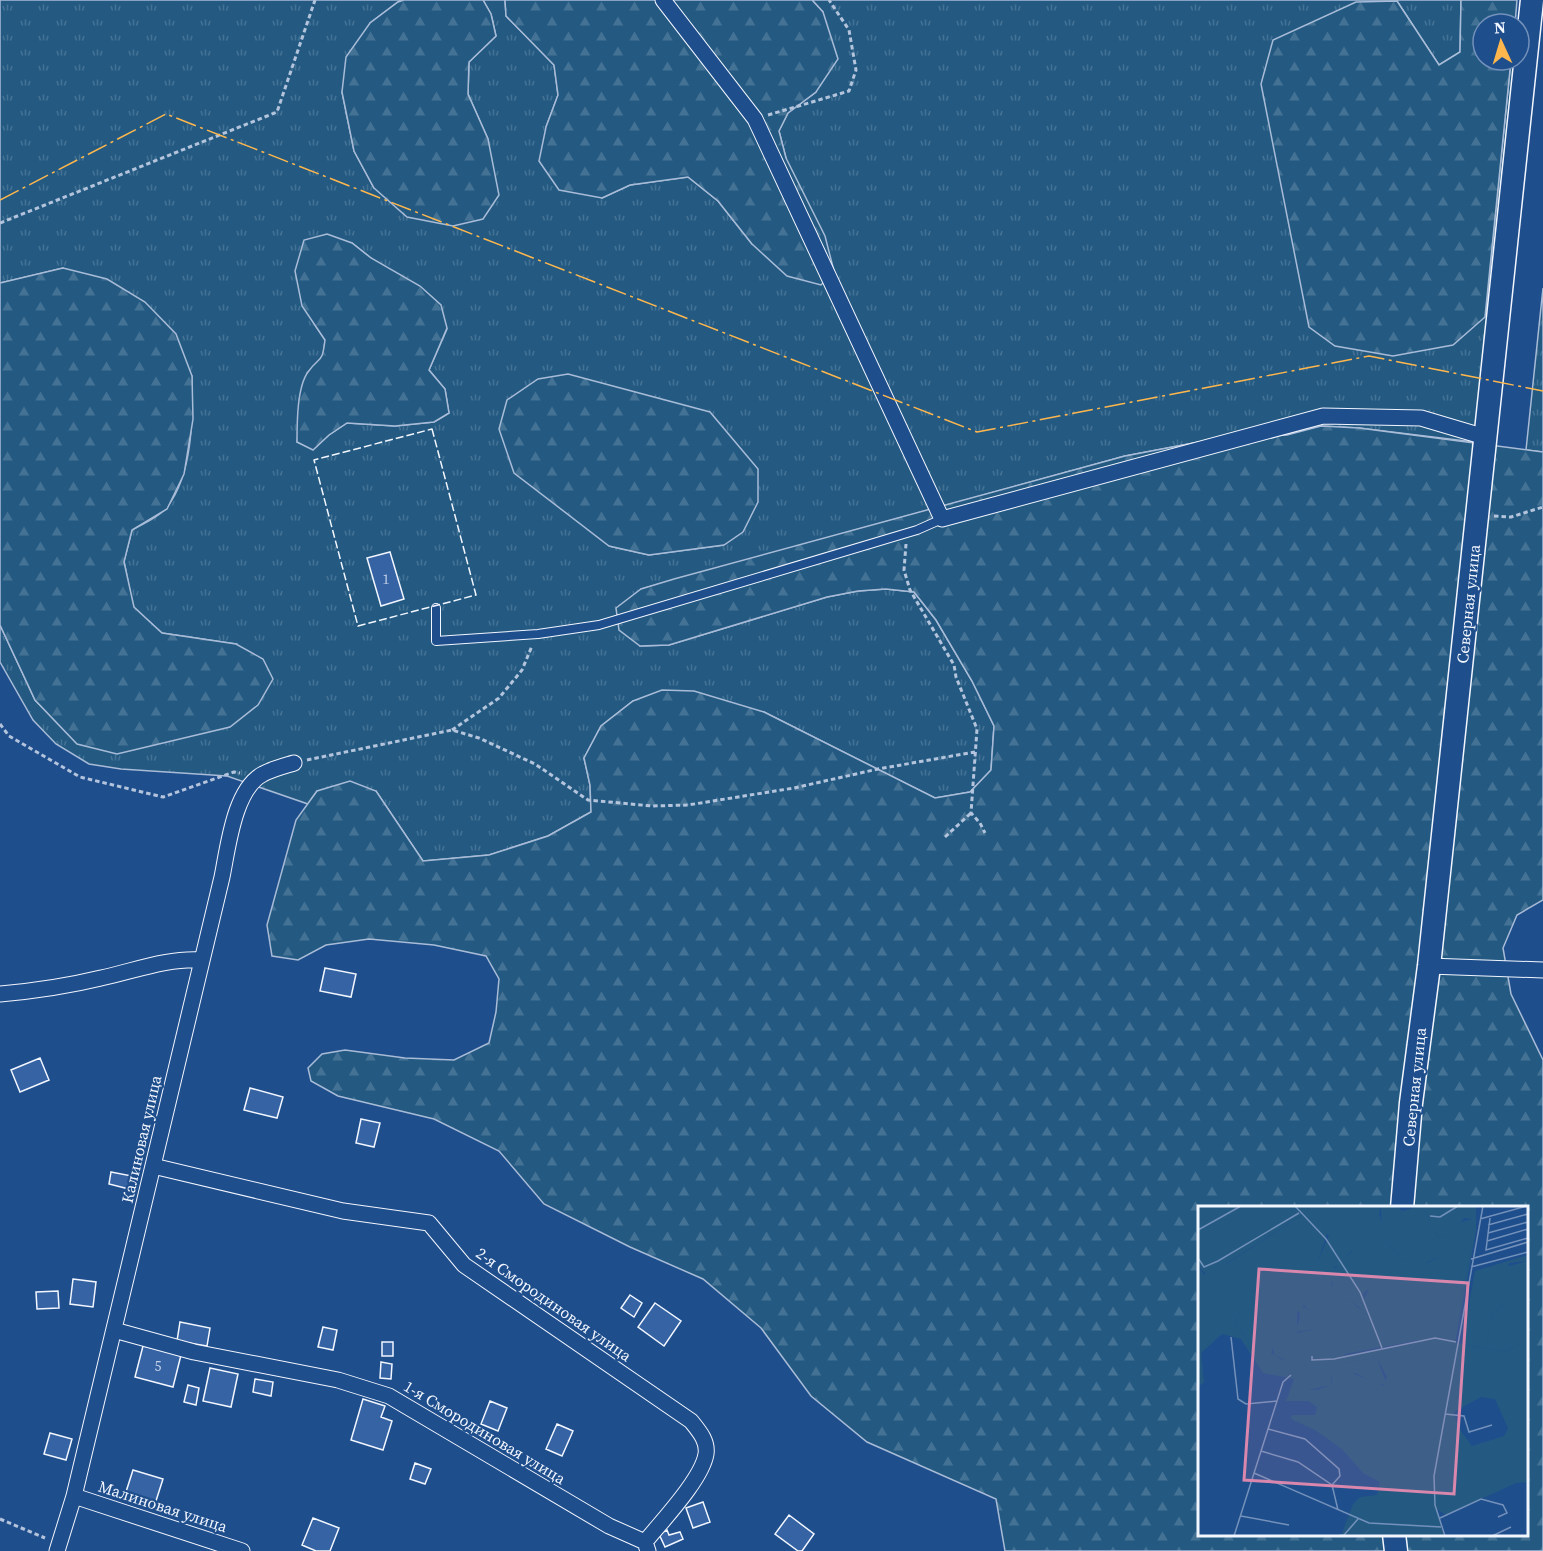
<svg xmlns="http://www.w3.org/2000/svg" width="1543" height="1551" viewBox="0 0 1543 1551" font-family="'Source Serif 4',serif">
  <defs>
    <pattern id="grass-tufts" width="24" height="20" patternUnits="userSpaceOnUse" patternTransform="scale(1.5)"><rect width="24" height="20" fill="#245a82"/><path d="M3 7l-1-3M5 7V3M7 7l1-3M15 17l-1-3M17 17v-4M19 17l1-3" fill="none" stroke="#447295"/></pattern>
    <pattern id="forest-firs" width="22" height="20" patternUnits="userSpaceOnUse" patternTransform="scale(1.5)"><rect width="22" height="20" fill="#245a82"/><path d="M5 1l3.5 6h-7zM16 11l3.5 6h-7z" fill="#447295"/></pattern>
  </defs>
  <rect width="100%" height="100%" fill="#1f4e8c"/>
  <!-- grass -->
  <path fill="url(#grass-tufts)" stroke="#a8bbd7" stroke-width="1.5" fill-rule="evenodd" d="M0,0H404L398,2L370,23L342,92L354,151L374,188L488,139L468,94L469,62L496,36L491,14L483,0H505L506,16L554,65L558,95L546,127L602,198L630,185L688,177L718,201L752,244L786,158L779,131L788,113L816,92L823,12L812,0H1461L1460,52L1439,65L1397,1L1485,316L1511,60H1517L1474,442L1359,428L1321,426L1287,435L1220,438L1125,456L641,589L640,646L669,645L827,597L858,591L886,589L914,592L936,620L972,681L994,726L991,770L970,792L935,798L764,712L633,701L601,726L584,758L590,785L591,812L548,836L489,855L423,861L376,791H317L308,804L227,776L121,769L89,764L56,744L33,720L0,662V625L35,700L77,743L236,644L162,633L133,607L124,561L132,530C142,524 160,517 167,507C193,474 193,416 192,376L63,268L0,283ZM352,243L371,258L447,329L429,370L445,389L449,413L434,422L395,426L347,423L329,435L313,449L297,442L307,373L323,358L325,340L315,325ZM724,545L649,555L609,546Z
    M1543,288V452L1526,450Z"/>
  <!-- forest -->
  <path fill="url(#forest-firs)" stroke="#a8bbd7" stroke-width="1.5" fill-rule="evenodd" d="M404,0H483L491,14L496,36L469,62L468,94L488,139L499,195L483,219L453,226L407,217L374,188L354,151L342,92L346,57L370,23L398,2Z
    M505,0H812L823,12L838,59L816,92L788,113L779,131L786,158L825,236L834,271L821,285L787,276L752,244L718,201L688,177L630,185L602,198L559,190L539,161L546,127L558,95L554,65L506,16Z
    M1461,0H1517L1515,24H1483V60H1511L1485,317L1453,345L1393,356L1335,346L1309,327L1261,84L1273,40L1356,2L1397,1L1439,65L1460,52Z
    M327,234L352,243L371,258L420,286L441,305L447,328L429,370L445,389L449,413L434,422L395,426L347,423L329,435L313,450L297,442C297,423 297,387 308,372C320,355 322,365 325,340L302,306L295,271L304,240Z
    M63,268L107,279L145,302L176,334L192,376L193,419L184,474L167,509L132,530L124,562L134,607L162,633L236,644L263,659L273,679L258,705L230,727L117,754L77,744L35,700L0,625V283Z
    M568,374L710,412L758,469V502L743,532L724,545L649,555L609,546L514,473L499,429L507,400L538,379Z
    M1321,426L1359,428L1543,452V900L1517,915L1503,948L1511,994L1543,1060V1551H1005L996,1499L867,1442L811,1396L761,1328L703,1279L630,1247L544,1204L499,1151L434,1119L338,1096L311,1081L308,1068L322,1054L345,1050L405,1058L454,1060L489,1043L496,1012L499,979L486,956L434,945L369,939L326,945L298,960L272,956L267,925L296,820L317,791L350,781L376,791L423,861L489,855L548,836L591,812L590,785L584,758L601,726L633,701L662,690L694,691L764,712L935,798L970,792L991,770L994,726L972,681L936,620L914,592L886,589L858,591L827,597L669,645L640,646L619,630L616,608L641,589L674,579L1125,456L1220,438L1287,435ZM1200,1208H1526V1534H1200Z"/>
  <!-- building -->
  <path fill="#3563a3" stroke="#f2f6ff" stroke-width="1.5" d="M390,552L404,599L381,606L367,558Z
    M325,968L356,974L351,997L320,991Z
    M40,1058L49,1080L20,1092L11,1070Z
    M250,1088L283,1097L277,1118L244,1110Z
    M361,1119L380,1123L374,1147L356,1143Z
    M111,1172L132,1176L129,1189L109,1184Z
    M73,1279L96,1282L93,1307L70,1304Z
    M58,1291L59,1308L37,1309L36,1292Z
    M630,1295L642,1303L634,1317L621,1308Z
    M655,1303L681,1321L664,1346L638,1327Z
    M180,1322L210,1328L207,1346L177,1341Z
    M323,1327L337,1330L333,1350L318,1347Z
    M382,1342H393V1356H382Z
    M143,1346L181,1355L173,1387L135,1377Z
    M381,1362L392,1364L391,1379L380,1378Z
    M210,1368L238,1374L231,1407L203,1401Z
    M255,1379L273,1382L271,1396L253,1392Z
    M188,1385L199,1388L196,1405L184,1402Z
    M363,1399L385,1406L381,1417L392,1421L383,1450L351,1440Z
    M490,1401L507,1408L498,1431L481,1424Z
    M557,1424L573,1431L562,1456L546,1449Z
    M50,1433L72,1439L66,1460L44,1454Z
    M415,1463L431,1469L425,1484L410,1479Z
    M133,1470L163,1479L154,1507L124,1498Z
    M703,1502L710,1522L693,1528L686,1508Z
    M789,1515L814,1534L802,1551H798L775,1534Z
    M313,1518L339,1528L330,1551H316L302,1545Z
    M667,1530L669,1535L680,1532L683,1539L665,1547L659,1534Z"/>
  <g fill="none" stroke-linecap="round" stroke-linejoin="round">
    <defs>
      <path id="lane" d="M436,608V641L538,634L599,625L917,530L942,519"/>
      <path id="street" d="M663,0L755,119L942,519L1323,416L1421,418L1485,437
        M1429,966L1543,970
        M0,994C34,991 68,986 101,978C134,971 167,958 201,960
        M153,1166L343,1211L429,1223L464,1265L691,1421C699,1431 708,1441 706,1454C702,1479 662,1521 645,1542
        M114,1330L194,1352L338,1380L389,1396L609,1526L645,1542L648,1551
        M74,1496L242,1551
        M57,1551L74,1496L222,877C228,848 234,789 263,774C272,769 284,766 294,763"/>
      <path id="primary" d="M1402,1208L1411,1103L1429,966L1532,0
        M1394,1534L1396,1551"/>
    </defs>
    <!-- lane casing -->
    <use href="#lane" stroke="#f2f6ff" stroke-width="10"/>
    <!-- street casing -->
    <use href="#street" stroke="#f2f6ff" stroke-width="17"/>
    <!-- primary casing -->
    <use href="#primary" stroke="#f2f6ff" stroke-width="25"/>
    <!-- path -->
    <path stroke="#b3c4dc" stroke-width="3" stroke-dasharray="4.5 3" stroke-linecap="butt" d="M768,115L849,91L856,70L849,30L829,0
      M0,223L277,112L315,0
      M1494,516L1511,517L1543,507
      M906,544L904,570L910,590L954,665L956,677L977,729L971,813L980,823L985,833
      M0,724L9,736L80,777L163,797L234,772L240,773
      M452,730L499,698L522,670L532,646
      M307,760L452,730L479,738L535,764L588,800L652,806L688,805L794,788L878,769L975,752
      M945,837L971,813
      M0,1519L45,1538"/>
    <!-- lane -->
    <use href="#lane" stroke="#1f4e8c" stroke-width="8"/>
    <!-- street -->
    <use href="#street" stroke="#1f4e8c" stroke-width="15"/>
    <!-- primary -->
    <use href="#primary" stroke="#1f4e8c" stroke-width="22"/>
    <!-- fence -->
    <path stroke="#f2f6ff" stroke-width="1.5" stroke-dasharray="8 3" stroke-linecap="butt" d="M432,429L476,595L358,626L314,460Z"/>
    <!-- power -->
    <path stroke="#ffb74d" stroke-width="1.5" stroke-dasharray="21 4.5 3 4.5" stroke-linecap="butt" d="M0,200L166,114L977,432L1369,356L1543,391"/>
  </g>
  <g text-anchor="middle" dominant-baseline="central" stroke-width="4.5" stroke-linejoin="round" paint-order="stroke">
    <!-- number labels -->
    <g font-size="14" fill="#c3d1e8">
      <text x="386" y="579">1</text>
      <text x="158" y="1366">5</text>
    </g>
    <!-- street labels -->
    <g font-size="16" fill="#f2f6ff" stroke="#1f4e8c">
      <text transform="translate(1468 604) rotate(-84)">Северная улица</text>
      <text transform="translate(1414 1087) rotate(-84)">Северная улица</text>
      <text transform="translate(141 1139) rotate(-77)">Калиновая улица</text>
      <text transform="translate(554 1304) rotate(35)">2-я Смородиновая улица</text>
      <text transform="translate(485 1432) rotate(31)">1-я Смородиновая улица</text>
      <text transform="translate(163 1506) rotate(18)">Малиновая улица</text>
    </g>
  </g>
  <!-- overview -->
  <g transform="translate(1198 1206)">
    <rect width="330" height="330" fill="#1f4e8c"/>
    <path d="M107,0H183L181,8L191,38L203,53L230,57L243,50L255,55L260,62L255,123L259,120L274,36V13L266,12L254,29L240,31L223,0H278V25L257,137L222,134L147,148L145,157L179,152L188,177L180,180L158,167L133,171V179L110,184L96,173L65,167L43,133L24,128L3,147L6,176L0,181V59L6,69L30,57L110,5ZM129,28L154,45L138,62L120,55ZM144,63L171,83L161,103L152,93L141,95L134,85L133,65ZM106,99L118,112V123L99,127V107ZM42,106L73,136L77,150L87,153L59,158L49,133L37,116ZM330,49V55L311,57L308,94L294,110L289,132L296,135L308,131L330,113V132L307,146L264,138L277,65Z" fill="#245a82" fill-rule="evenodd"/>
    <path d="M183,0H199L204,5L223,0L240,31L254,29L260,17L274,13V36L259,120L255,123L236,120L231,86L233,80L245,76L258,84L260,62L243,50L226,58L203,53L184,29ZM134,22L151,29L157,40L141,60L127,62L120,55ZM96,37L110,41V47L102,52L88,50L87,42ZM330,55V113L308,131L293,136L289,131L294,110L308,94V61ZM144,63H161L172,72L174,79L165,88L169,109L152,93L141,95L132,90L135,77L129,66ZM121,65L128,72L123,80L127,94L120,98L110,92L106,78L111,69ZM100,98L118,108V123L97,126L102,112ZM67,100L77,105L83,116L73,147L91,158L85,164L69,166L59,158L49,133L37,116L42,106ZM134,119L153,125L159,134L157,142L138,143L126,132V122ZM330,132V276L318,277L248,309L239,303L246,330H143L155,298L162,291L179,289L182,276L165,267L144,243L117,224L93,213L94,209H117L119,201L110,195H88L96,173L104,174L110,184H119L133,179L135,167L144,163L185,180L189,171L179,152L145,157L139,151L236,133L307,146ZM283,191L297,193L310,222L306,230L274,240L260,221L256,206Z" fill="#245a82" fill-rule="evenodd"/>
    <path d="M162,320L206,330H149Z" fill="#245a82"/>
    <path d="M0,0H107L110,5L9,70L0,59Z" fill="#245a82"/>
    <path fill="none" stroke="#7391ba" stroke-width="1.5" d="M97,0L128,33L162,86L184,142M232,10L242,11L260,0M292,12L288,44L330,32M282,13L329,0M290,19L330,8M0,24L43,0M290,27L330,16M289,35L330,23M0,52L6,61L20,55L101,7M273,53L330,36M273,61L330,46M33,131L40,193L48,198L79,195M114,150V154L136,153L237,132L258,136M247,208L266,210L271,226L294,219M70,223L107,233L141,263L142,270L134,279M63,245L100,256L134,279L140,304M56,267L171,317L243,321M43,310L91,319M242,312L283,293L305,299L309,307L300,311M36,330L85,176L93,169M138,330L146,329L160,313M247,330L237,299L236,270L285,0M294,330L313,321"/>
    <path fill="#da87ad" fill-opacity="0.15" stroke="#da87ad" stroke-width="3" d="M61,63L270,77L256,288L46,274Z"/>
    <rect width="330" height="330" fill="none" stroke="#f2f6ff" stroke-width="3"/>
  </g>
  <!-- north arrow -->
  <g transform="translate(1501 42) rotate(356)"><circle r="28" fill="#1f4e8c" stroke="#7391ba" stroke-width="1.5"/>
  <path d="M0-4.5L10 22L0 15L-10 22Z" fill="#ffb74d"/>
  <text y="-9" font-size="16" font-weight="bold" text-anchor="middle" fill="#f2f6ff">N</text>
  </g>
</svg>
